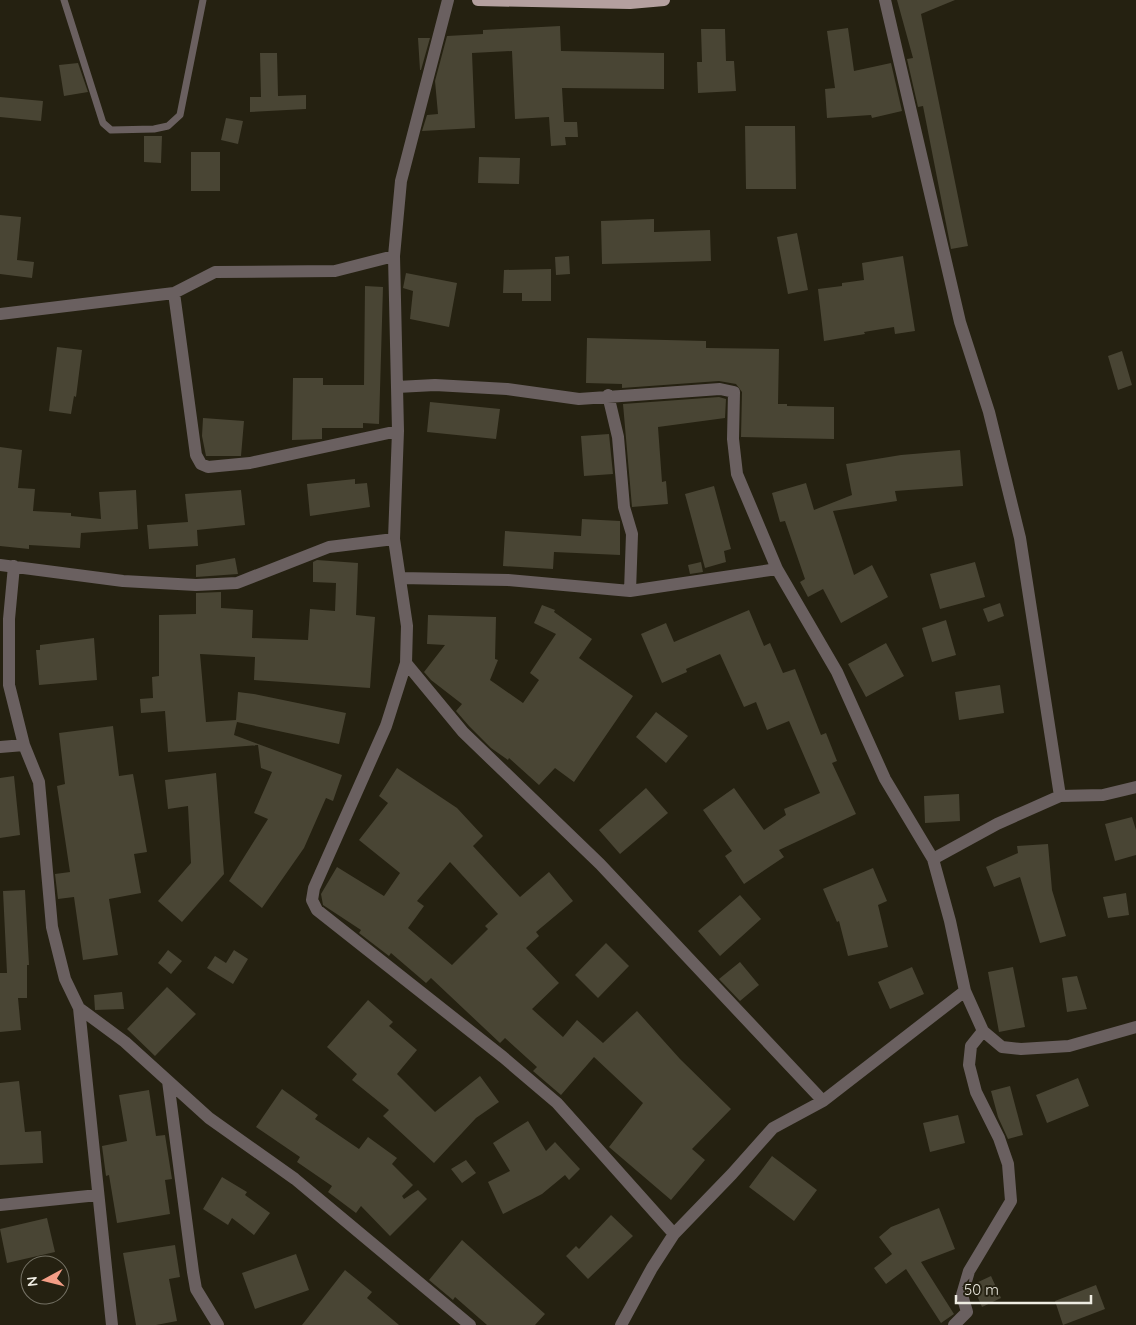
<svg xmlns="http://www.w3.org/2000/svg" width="1136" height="1325" viewBox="0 0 1136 1325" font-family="Quicksand,sans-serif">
  <rect width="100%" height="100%" fill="#252111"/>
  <!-- building -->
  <path fill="#494534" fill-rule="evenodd" d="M897,0H955L921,14L968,246L951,249L923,106L918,107L907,59L913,58Z
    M560,26L561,51L664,53V89L562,88L564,122H577L578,137H565L566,145L551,146L549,117L515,119L512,51L472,53L475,128L422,131L427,115L438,114L435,81L447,36L483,34V30Z
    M848,28L854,71L891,63L902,111L872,118L871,115L827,118L825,89L835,88L827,31Z
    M701,29H725L726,61H734L736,91L698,93L697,62H702Z
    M418,38H430L421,70H420Z
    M260,53H277L278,96L306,95V109L250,112V97H261Z
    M78,63L88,92L64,96L59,65Z
    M0,97L43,101L41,121L0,117Z
    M226,118L243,121L238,144L221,140Z
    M745,126H795L796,189H746Z
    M144,136H162L161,163L144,162Z
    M191,152H220V191H191Z
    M479,157L520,158L519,184L478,183Z
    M0,215L21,217L17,260L34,262L32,278L0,274Z
    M654,219V232L710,230L711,261L602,264L601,221Z
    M797,233L808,290L788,294L777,237Z
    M569,256L570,274L556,275L555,257Z
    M903,256L915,331L895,334L894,327L864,332L865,334L824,341L818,289L842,286V283L864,280L862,263Z
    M551,269V301H522V293H503L504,270Z
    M406,273L457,283L449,327L410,319L413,291L403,288Z
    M365,286L383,287L379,424L363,423V428H322V439L292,440L293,378H323V385H364Z
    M587,338L706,341V348L779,349L778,404H787V406L834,407V439L741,437L742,392L736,384L719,381L622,388V384L586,383Z
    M57,347L82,350L76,397L74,396L71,414L49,411Z
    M1122,351L1132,385L1118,390L1108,356Z
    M719,397L726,399L725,418L658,427L662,482L666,481L668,504L632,507L623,404Z
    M430,402L500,409L496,439L427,432Z
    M203,418L244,421L241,456H206L202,436Z
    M609,434L613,474L584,476L581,436Z
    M0,447L22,450L18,488L35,489L33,511L71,513V516L101,519L99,492L136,490L138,529L81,533L80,548L29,545V549L0,546Z
    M960,450L963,486L895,491L897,501L833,511L854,575L872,565L888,597L841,623L823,589L808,597L800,582L805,579L785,521L780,522L772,493L806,483L814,510L852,495L846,464L901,455Z
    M355,479V484L367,483L370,507L310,516L307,484Z
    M714,486L731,549L724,551L726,562L705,568L685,494Z
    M241,490L245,525L197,530L198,546L149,549L147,525L188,522L185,494Z
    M582,519L620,521V555L554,552L553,569L503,566L505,531L581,536Z
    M235,558L238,574L196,577V565Z
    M317,560L358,563L356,615L375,617L370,688L254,680L255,657L200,654L206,722L236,720L238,692L254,694L346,713L339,744L237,722L234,735L342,775L333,801L326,798L304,848L262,908L229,881L268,819L254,813L272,772L261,768L258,745L168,752L165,711L141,713L140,699L153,698L152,677L159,676V615L196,614V593L221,592V608L253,610L252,638L308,640L310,609L335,611L336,583L313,582V562Z
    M701,562L703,572L690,574L688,565Z
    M975,562L985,597L940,609L930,574Z
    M1000,603L1004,616L988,622L983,609Z
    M542,605L555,610L554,612L592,639L579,658L633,696L574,782L555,768L539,785L509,758L508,760L491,748L469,726L456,711L462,704L431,680L424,672L445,645L427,644L428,615L496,617L495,659L498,660L490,680L523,703L539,680L530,673L556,634L534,623Z
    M749,610L764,646L770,643L783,673L795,669L821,735L826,733L837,761L832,763L856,814L779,850L784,857L744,884L725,856L732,851L703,810L734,788L764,830L786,815L784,809L820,793L789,721L767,730L756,702L744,707L720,654L686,669L687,672L662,683L641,634L666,623L674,642Z
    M946,620L956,655L932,662L922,628Z
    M94,638L97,680L39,685L36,650H40V645Z
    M886,643L904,676L866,697L848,664Z
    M1000,685L1004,713L959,720L955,692Z
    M656,712L688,736L666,763L636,737Z
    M113,726L119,776L133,774L147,852L134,854L141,893L109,899L118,955L83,960L74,897L58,899L55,874L70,872L57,786L65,784L59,733Z
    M397,768L457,808L483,836L473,846L520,897L549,872L573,901L536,932L539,936L526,948L559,983L532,1009L563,1037L577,1020L603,1043L637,1011L680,1059L731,1109L692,1149L705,1160L671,1200L609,1147L643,1103L594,1057L561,1095L533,1071L537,1067L505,1038L500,1043L431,978L426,983L391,953L389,956L359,933L361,930L323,905L321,894L337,867L384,896L400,873L359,840L388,803L379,796ZM450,862L498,914L485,926L488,929L452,965L408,928L424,906L417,901Z
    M216,773L224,874L182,922L158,901L191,863L188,806L168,809L165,780Z
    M14,776L20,835L0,838V778Z
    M646,788L668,813L620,854L599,830Z
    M959,794L960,821L925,823L924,796Z
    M1132,817L1136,830V855L1115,861L1105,824Z
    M1048,844L1052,890L1066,936L1040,943L1020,877L994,887L986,867L1018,853L1017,846Z
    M873,868L887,901L878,905L888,947L848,956L839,921L837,922L823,889Z
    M25,890L29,965H27V998H18L21,1030L0,1032V973H7L3,891Z
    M1126,893L1129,915L1108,918L1103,897Z
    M740,895L761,919L720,956L698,931Z
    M606,943L629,966L598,998L575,975Z
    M168,950L182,961L171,974L158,963Z
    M234,950L248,959L233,984L207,968L215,956L226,963Z
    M740,962L759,985L740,1001L719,979Z
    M912,967L924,994L890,1009L878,982Z
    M1013,967L1025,1027L999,1032L988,972Z
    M1077,976L1087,1009L1067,1012L1062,978Z
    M167,987L196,1014L155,1056L127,1029Z
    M122,992L124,1009L95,1010L94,995Z
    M368,1000L393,1022L389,1026L417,1050L397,1074L435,1112L480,1076L499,1102L476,1118L434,1163L383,1116L389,1110L352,1080L357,1074L327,1047Z
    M1078,1078L1089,1106L1047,1123L1036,1095Z
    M19,1081L25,1132L41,1131L43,1163L0,1165V1083Z
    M1010,1086L1023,1135L1008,1139L998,1117L991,1091Z
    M282,1089L318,1115L315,1119L359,1149L368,1137L397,1158L392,1164L413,1185L402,1196L404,1199L418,1190L427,1199L390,1236L361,1206L356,1213L328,1192L332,1186L297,1162L300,1157L256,1127Z
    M149,1090L156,1136L165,1135L172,1179L165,1180L170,1214L117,1223L109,1175L106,1176L102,1146L127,1141L119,1095Z
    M958,1115L965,1143L930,1152L923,1123Z
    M528,1121L546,1151L555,1142L580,1169L569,1180L565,1175L542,1194L503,1214L488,1182L510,1171L493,1143Z
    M772,1156L817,1190L794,1221L749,1187Z
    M466,1160L476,1173L462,1183L451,1169Z
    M222,1177L247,1192L245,1195L270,1213L254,1235L232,1218L228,1225L203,1209Z
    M939,1208L955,1249L921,1262L954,1314L941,1323L906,1269L886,1284L874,1268L892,1254L879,1237L891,1227Z
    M611,1215L633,1236L588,1279L566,1256L576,1246L579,1249Z
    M47,1218L55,1252L7,1263L0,1229Z
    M462,1240L545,1314L535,1325H487L455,1297L453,1300L429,1280Z
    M175,1245L180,1277L169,1279L177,1321L156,1325H136L123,1253Z
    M296,1254L309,1290L255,1309L242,1273Z
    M345,1270L372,1292L367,1298L399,1325H302Z
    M991,1276L1001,1298L982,1307L973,1286L974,1284Z
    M1096,1285L1105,1309L1063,1325L1055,1301Z"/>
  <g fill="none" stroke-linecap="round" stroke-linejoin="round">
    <!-- service -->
    <path stroke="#6a6060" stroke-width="7" d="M64,0L103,123L111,130L154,129L168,126L180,115L203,0"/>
    <!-- minor -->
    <path stroke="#6a6060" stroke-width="12" d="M448,0L401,181L394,256L398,431L394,539L407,626L406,663L386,726L314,888L312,900L317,910L503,1057L557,1103L674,1234
      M885,0L960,322L989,412L1020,538L1060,796
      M174,293L196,455L201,464L208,467L250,463L398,431
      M0,314L174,293L215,272L335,271L394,256
      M397,387L435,385L507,389L579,399L720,389L734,392L733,439L737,474L777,569L837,672L885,779L933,859L950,921L965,991L983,1031L1002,1047L1021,1049L1069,1046L1136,1027
      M608,395L618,437L624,507L632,534L630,591
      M0,565L123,581L196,585L237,583L329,547L394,539
      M14,566L9,619V685L24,745L39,782L52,927L65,979L79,1008L112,1325
      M400,578L508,580L630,591L777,569
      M406,663L463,732L600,864L823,1101
      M0,747L24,745
      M933,859L997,824L1060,796L1103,795L1136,787
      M79,1008L125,1042L209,1118L295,1179L470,1325
      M168,1081L193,1272L196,1289L218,1325
      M0,1205L98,1195
      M621,1325L652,1268L674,1234L732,1174L773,1128L823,1101L965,991
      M954,1325L967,1312L962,1295L969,1271L1011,1201L1008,1164L999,1138L976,1092L969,1065L971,1046L983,1031"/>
    <!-- primary -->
    <path stroke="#b4a09f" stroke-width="12" d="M478,0L630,3L664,0"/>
  </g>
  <!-- north arrow -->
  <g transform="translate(45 1280) rotate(263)"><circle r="24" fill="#252111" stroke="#757265"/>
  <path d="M0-4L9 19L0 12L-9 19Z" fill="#f49e86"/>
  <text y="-8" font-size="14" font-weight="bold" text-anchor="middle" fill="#eeece2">N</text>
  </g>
  <!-- scale -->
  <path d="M956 1295v8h135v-8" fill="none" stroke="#eeece2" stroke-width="2.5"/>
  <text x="964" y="1295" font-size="15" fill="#eeece2" stroke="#252111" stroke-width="4" paint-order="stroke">50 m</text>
</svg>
